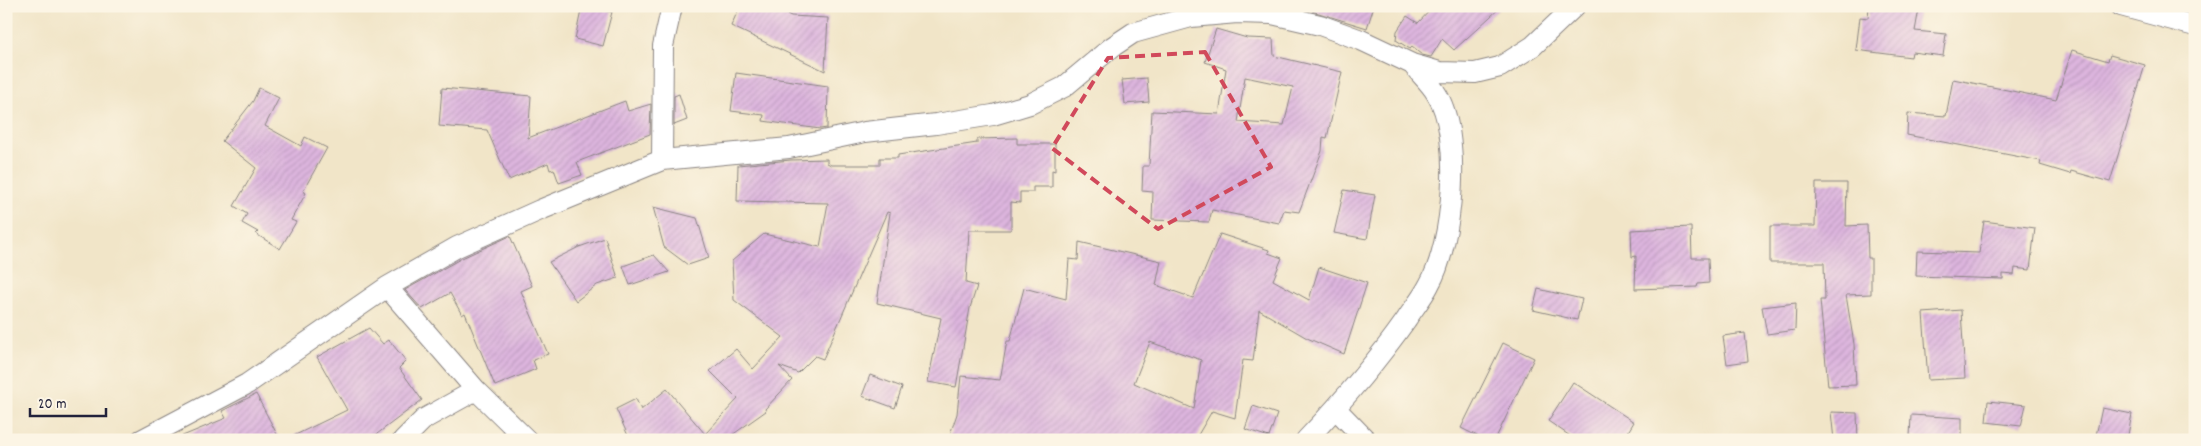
<svg xmlns="http://www.w3.org/2000/svg" width="2201" height="446" viewBox="0 0 2201 446" font-family="Dekko,sans-serif">
  <defs>
    <pattern id="building-hatch" width="6" height="6" patternUnits="userSpaceOnUse" patternTransform="scale(1.25)"><rect width="6" height="6" fill="#ddb5de"/><path d="M-1 1l2-2M0 6l6-6M5 7l2-2" fill="none" stroke="#bd9bbf"/></pattern>
  </defs>
  <rect width="100%" height="100%" fill="#fcf5e5"/>
  <filter id="ink" filterUnits="userSpaceOnUse"><feTurbulence type="fractalNoise" baseFrequency=".02" numOctaves="2"/><feDisplacementMap in="SourceGraphic" scale="10" xChannelSelector="R" yChannelSelector="G"/><feConvolveMatrix kernelMatrix="1 2 1 2 8 2 1 2 1" color-interpolation-filters="sRGB"/></filter>
  <filter id="wash" filterUnits="userSpaceOnUse"><feTurbulence type="fractalNoise" baseFrequency=".0096" numOctaves="4" result="noise"/><feDisplacementMap in="SourceGraphic" scale="20" xChannelSelector="R" yChannelSelector="G"/><feGaussianBlur stdDeviation="1.12" result="paint"/><feColorMatrix in="noise" values="0 0 0 0 0 0 0 0 0 0 0 0 0 0 0 0 0 1.4 0 .05"/><feComposite in="paint" operator="in"/></filter>
  <g filter="url(#wash)">
    <rect width="100%" height="100%" fill="#f1e5c8"/>
    <g id="blocks">
      <!-- building -->
      <path fill="url(#building-hatch)" fill-rule="evenodd" d="M582,6L612,12L603,46L575,39Z
        M740,6H771L791,16L828,18L825,71L731,26Z
        M1313,6H1374L1367,28L1312,11Z
        M1434,6H1502L1454,50L1442,39L1431,57L1422,55L1412,47L1410,49L1396,40L1397,31L1407,16L1418,23Z
        M1869,6H1904L1919,9L1915,31L1946,34L1943,56L1912,52L1911,57L1856,50L1860,17L1868,18Z
        M1216,29L1247,38L1273,39L1274,56L1342,72L1327,138L1323,137L1322,151L1299,212L1284,210L1279,223L1212,210L1209,222L1152,220L1153,192L1142,191L1143,166H1149L1152,111L1219,114L1226,69L1205,62ZM1245,77L1293,87L1284,125L1238,122Z
        M2072,50L2108,61L2110,55L2145,65L2110,182L2071,171L2070,174L2040,165L2041,161L1907,135L1908,113L1946,116L1953,79L2056,100Z
        M736,73L828,86L827,128L820,129L763,121L764,115L731,111Z
        M1147,78L1149,102L1125,104L1122,80Z
        M259,88L279,98L265,126L301,146L305,137L327,148L303,191L306,193L291,220L296,222L280,249L256,234L258,232L242,223L247,214L234,206L256,168L222,141L253,101Z
        M442,88L531,96L528,138L625,101L628,111L651,104L650,134L577,162L582,175L559,183L554,169L550,170L548,163L509,180L487,130L439,126Z
        M679,94L687,120L674,125V96Z
        M1017,138V144H1055V171L1052,170V187H1033V192H1020V203L1011,202V230H969L966,283L977,286L970,308L956,387L928,382L941,318L877,303L890,213L887,212L823,359L815,356L798,373L779,366L792,380L765,409L766,411L725,440H630L616,409L636,399L641,410L667,389L705,434L738,399L710,371L736,349L753,369L783,337L734,300L732,261L764,234L820,247L828,203L737,201L738,165L791,160L827,159V163L831,165H880V158H898V155L977,143V139Z
        M1816,183H1847L1846,226L1867,225L1868,258H1871V294L1846,295L1854,344L1856,385L1828,386L1820,300H1825L1824,263H1770V226H1815Z
        M1344,190L1375,195L1367,239L1334,233Z
        M653,207L697,218L709,258L688,265L664,247Z
        M1984,221L2035,228L2030,270L2015,268L2014,275L2003,274V279L1916,276L1917,251L1979,253Z
        M1691,227L1692,258H1708L1709,283L1698,284L1697,287L1635,289L1636,256L1632,257L1631,230Z
        M1220,234L1269,250L1268,253L1282,258L1273,280L1309,300L1319,267L1367,283L1344,354L1307,338L1259,310L1253,361L1243,360L1235,418L1212,411L1195,440H948L957,414L961,376L1000,380L1007,341H1010L1024,288L1066,299L1069,259L1078,260L1079,242L1161,261L1156,285L1193,298ZM1150,342L1201,360L1194,409L1134,383Z
        M510,236L532,286L521,291L548,354L533,360L536,369L495,386L465,313L462,315L450,293L422,309L405,290L462,258Z
        M605,238L618,278L597,285L576,301L549,262L579,247Z
        M654,255L669,272L630,285L623,266Z
        M1538,289L1582,299L1577,320L1533,310Z
        M1796,303L1795,330L1767,334L1762,307Z
        M1961,310L1965,378L1928,380L1923,313Z
        M369,328L383,344L389,340L406,361L399,368L422,400L369,440H285L347,410L317,357Z
        M1745,333L1748,361L1727,364L1723,336Z
        M1503,343L1534,358L1495,440H1485L1461,428Z
        M870,375L902,387L895,408L862,396Z
        M1573,382L1634,422L1623,440H1576L1548,421Z
        M256,394L280,440H173L226,418L222,411Z
        M1988,401L2026,405L2021,426L1986,422Z
        M1253,406L1277,414L1269,437L1245,429Z
        M2102,408L2132,414L2127,440H2095Z
        M1831,412L1857,413L1858,440H1834Z
        M1911,415L1962,418V440H1922V438L1910,437Z"/>
    </g>
  </g>
  <g filter="url(#ink)">
    <use href="#blocks" fill-opacity="0" stroke="#8a8482" stroke-width="1"/>
    <g fill="none" stroke-linecap="round" stroke-linejoin="round">
      <defs>
        <path id="street" d="M2121,6L2195,26
          M662,160L663,46L672,6
          M387,287L476,390L527,440
          M1336,409L1366,440
          M141,440L247,384L387,287L457,247L540,210L662,160L789,148L865,132L936,124L993,115L1030,104L1064,87L1112,47L1133,33L1191,17L1237,13L1272,14L1320,25L1361,40L1412,64L1440,72L1475,73L1500,67L1533,46L1575,6
          M403,440L424,419L476,390
          M1306,440C1343,401 1375,364 1406,320C1413,309 1423,297 1429,285C1453,244 1463,134 1436,93C1430,83 1420,74 1412,64"/>
      </defs>
      <!-- street casing -->
      <use href="#street" stroke="#8a8482" stroke-width="22"/>
      <!-- street -->
      <use href="#street" stroke="#fff" stroke-width="20"/>
    </g>
  </g>
  <!-- marked area -->
  <path fill="none" stroke="#d1495b" stroke-width="4" stroke-dasharray="10 6" stroke-linejoin="round" d="M1205,52L1271,167L1158,229L1052,148L1108,58Z"/>
  <!-- margin -->
  <rect width="2201" height="446" fill="none" stroke="#fcf5e5" stroke-width="25"/>
  <!-- scale -->
  <path d="M30 408v8h76v-8" fill="none" stroke="#22223b" stroke-width="2.5"/>
  <text x="38" y="408" font-size="15" fill="#22223b" stroke="#fcf5e5" stroke-width="4" paint-order="stroke">20 m</text>
</svg>
